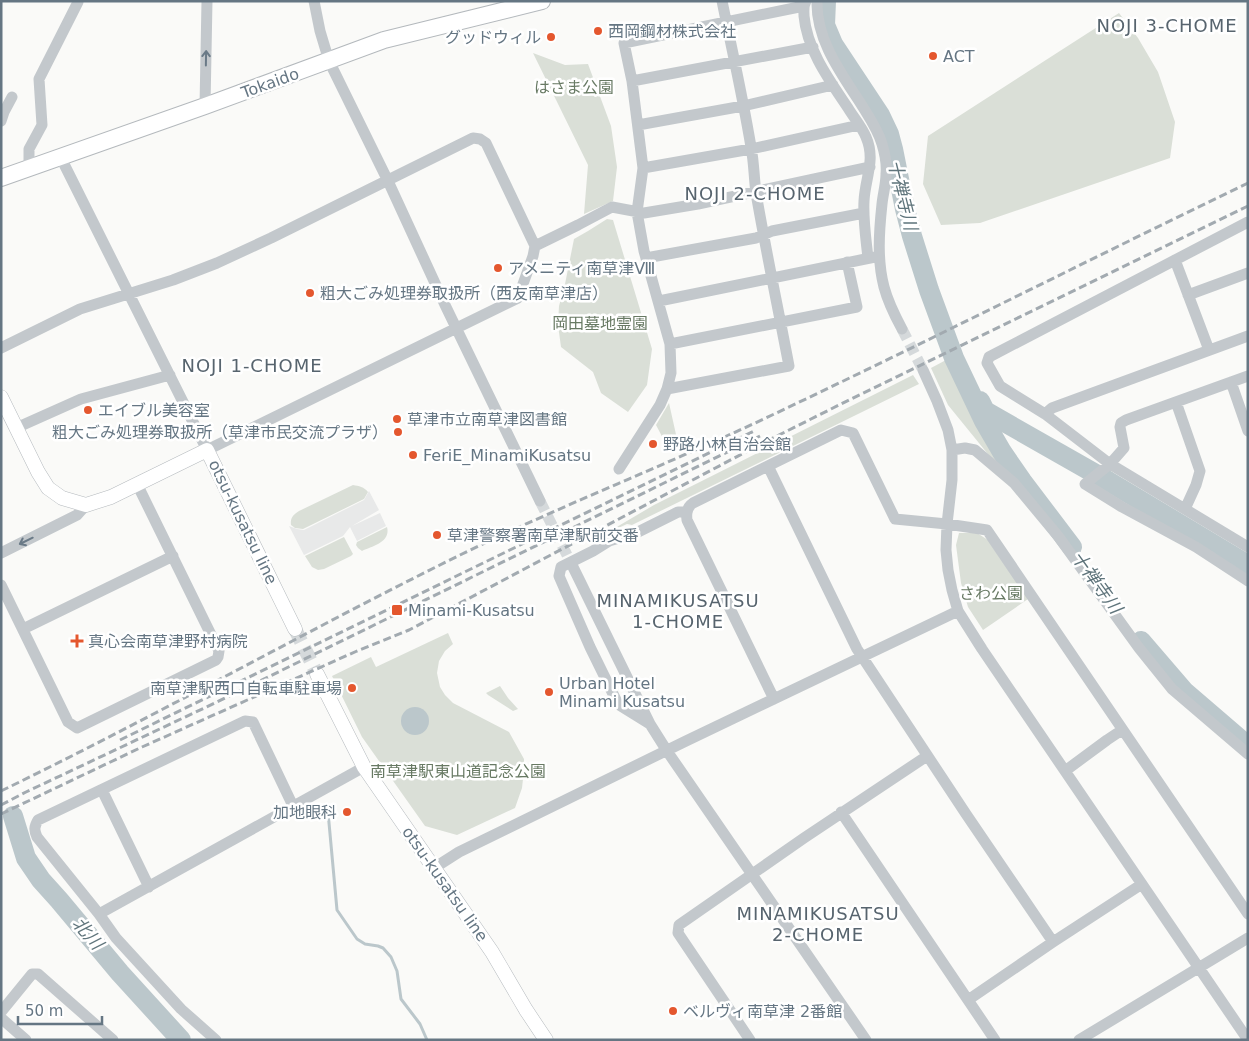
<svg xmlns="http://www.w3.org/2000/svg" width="1249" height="1041" viewBox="0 0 1249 1041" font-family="'DejaVu Sans','Noto Sans JP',sans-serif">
  <rect width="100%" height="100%" fill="#fafaf8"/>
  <!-- built -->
  <path fill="#e8e9e9" d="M369,491L379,510L352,526L380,513L386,526L357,541L350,527L343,536L304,555L289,526L297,529L304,530L364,500Z"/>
  <!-- green -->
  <path fill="#dadfd7" d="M1119,13L1138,38L1158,72L1175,122L1170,158L980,223L941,225L923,184L928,136Z
    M533,53L565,65L588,64L611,126L617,167L613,201L584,214L588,165Z
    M607,219L613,220L652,349L647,385L628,412L601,393L593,372L561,347L558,325L559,306L565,284L574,239L588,231Z
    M946,360L986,443L999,462L996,464L948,405L931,368Z
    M913,375L919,384L632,525L627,524L616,529L615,528L654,505Z
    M669,403L677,439L666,444L656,425Z
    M353,485C359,486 364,487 368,492L364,499L303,529L295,528L291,525C290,518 293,515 299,511Z
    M387,527C391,542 373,546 362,551L358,548L356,545L357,542Z
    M959,533H977L988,540L1028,599L983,630L968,607L961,583L956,545Z
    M344,537L353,554L351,556L324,569L318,570L312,567L305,556Z
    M448,633L452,642L453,644L445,651L439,661L437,673L440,687L445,695L453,703L509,732L524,759V770L522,788L515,808L457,835L425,826L362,737L332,676L371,657L376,667Z
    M500,686L508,698L518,709L513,711L488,695L486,693Z"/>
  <!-- water -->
  <path fill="#bbc7cb" d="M401 721a14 14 0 1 1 28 0a14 14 0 1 1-28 0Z"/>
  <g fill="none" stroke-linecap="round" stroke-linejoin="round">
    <!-- stream -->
    <path stroke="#bbc7cb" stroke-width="3" d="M328,805V812L337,910L357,939L365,944L378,946L383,948L391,957L397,971L401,999L420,1024L427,1040"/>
    <!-- river -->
    <path stroke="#bbc7cb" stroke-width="20" d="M826,1L825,25L833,44L880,115L889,134L893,149L905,209L912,236L929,290L954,358L984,421L1002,452L1022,481L1072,547
      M980,401L985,411L1108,481L1248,565
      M1141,641L1184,691L1248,746
      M13,816L26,858L41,880L59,900L120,973L181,1040"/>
    <!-- minor-tunnel -->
    <path stroke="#d5d9db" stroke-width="11" stroke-dasharray="11 5.5" stroke-linecap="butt" d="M902,329L923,370
      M540,501L573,567"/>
    <!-- major-tunnel -->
    <path stroke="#d5d9db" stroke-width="14" stroke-dasharray="14 7" stroke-linecap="butt" d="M295,629L317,674"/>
    <defs>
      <path id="major" d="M1,397L38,472L48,488L62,498L86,505L111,497L207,450L295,629
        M317,674L364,767L492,952L526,1010L546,1040"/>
      <path id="highway" d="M1,178L205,106L384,40L542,1"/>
    </defs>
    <!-- major casing -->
    <use href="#major" stroke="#b5babe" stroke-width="15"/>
    <!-- highway casing -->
    <use href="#highway" stroke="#b4b9bd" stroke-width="18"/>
    <!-- minor -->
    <path stroke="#c3c8cc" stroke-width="11" d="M314,1L320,31L329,61L388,181L446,307L540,501
      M722,1C732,50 743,98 751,147C754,162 754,178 756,193C766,251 778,308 789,366L667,389L671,373L670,344L644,251L637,212L643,168L632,81L624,43L804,6
      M806,1C803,6 804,11 804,16C807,50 830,81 848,108C854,118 862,127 866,137C876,160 865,178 864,201C863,220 866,239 868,258
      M817,1C816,40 841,73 861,104C869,117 878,130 882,144C885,154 887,164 886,174C886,184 883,194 882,204C879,232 877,260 884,287C888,302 895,316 902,329
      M632,81L813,47
      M205,106L207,1
      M1,121L4,112L12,97
      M638,125L743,106L833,85
      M29,168V149L42,125L39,79L78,2V1
      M643,168L751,149L859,125
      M1248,222L989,357L987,363L1000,386L1045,414L1110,464L1248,547
      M535,246L578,225L612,207L644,213L698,204L870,167
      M646,258L756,238L772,231L864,213
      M1175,260L1209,350
      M1188,295L1248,273
      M659,301L875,257
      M670,344L857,307L847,262
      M1,348L80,309L173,280L217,263L271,238L473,138L480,139L486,143L535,246L533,256L518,298L207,450C159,352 109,255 61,158
      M923,370L937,401L948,430L952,450V480L947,524L946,550L948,570L952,590L958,611L982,649L1248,1040
      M1248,376L1126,420L1121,423L1120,427L1124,448L1110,464L1085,484L1122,507L1196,547L1248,581
      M1231,382L1248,431
      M1176,402L1200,471L1196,485L1185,509
      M1045,414L1052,408L1248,336
      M16,428L81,399L170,375
      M952,450L965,448L975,450L1014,483L1058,536L1139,648L1172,689L1248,754
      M768,466L857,649L966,814L1053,942
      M619,469L660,405L667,389
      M1,553L77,515L86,505
      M573,567L650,724L667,751L866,1040
      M1,585L68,722L77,728L216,660L218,657L219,651L137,484
      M23,629L173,556
      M774,699L687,520C686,513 687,507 693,503L841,430L853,433L895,519L947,524L987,530L1248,914
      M650,724L621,706L617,702L590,647L559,576L561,567L593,551L609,541L636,533L678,512H687
      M1065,771L1107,740L1122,730
      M102,790L149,887
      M841,812L995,1040
      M434,868L459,852L686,741L958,611
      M99,914L364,767
      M968,1000L1053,942L1142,884
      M1,1012L32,974H38L113,1040
      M1,1018L26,1040
      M216,1040L181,1009L116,938L99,914L37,837C34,830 34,827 38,820L245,721L253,722L293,806
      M750,1040L678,933L679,925L804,838L927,756
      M1079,1040L1248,938"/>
    <!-- major -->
    <use href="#major" stroke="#fff" stroke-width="14"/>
    <!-- highway -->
    <use href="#highway" stroke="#fff" stroke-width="16"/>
    <!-- rail -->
    <path stroke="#a2aab0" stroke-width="3" stroke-dasharray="8 4" stroke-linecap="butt" d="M120,740L754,431
      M1,791C156,716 306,631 460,555C556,508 656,469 753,424C919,346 1082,263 1248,183
      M1,805L26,792L217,702L760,436
      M1,814L142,747L357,651L409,630L757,446L851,399L1248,206"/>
  </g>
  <!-- one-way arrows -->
  <defs><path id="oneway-shaft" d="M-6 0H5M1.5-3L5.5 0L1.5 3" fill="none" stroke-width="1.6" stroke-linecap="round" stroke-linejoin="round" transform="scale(1.25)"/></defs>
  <g stroke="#6a7a87">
    <use href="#oneway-shaft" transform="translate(206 58) rotate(-89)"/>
    <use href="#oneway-shaft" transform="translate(26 541) rotate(154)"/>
  </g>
  <!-- markers -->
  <g fill="#e4572e" stroke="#fff" stroke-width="2">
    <circle cx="598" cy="31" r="5"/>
    <circle cx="551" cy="37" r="5"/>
    <circle cx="933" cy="56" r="5"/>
    <circle cx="498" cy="268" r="5"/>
    <circle cx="310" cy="293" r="5"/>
    <circle cx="88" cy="410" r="5"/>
    <circle cx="397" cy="419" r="5"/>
    <circle cx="398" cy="432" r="5"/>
    <circle cx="653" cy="444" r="5"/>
    <circle cx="413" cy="455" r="5"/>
    <circle cx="437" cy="535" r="5"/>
    <rect x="391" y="604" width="12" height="12" rx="2.5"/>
    <path d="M74.5 633.5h5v5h5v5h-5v5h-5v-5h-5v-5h5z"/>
    <circle cx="352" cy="688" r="5"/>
    <circle cx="549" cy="692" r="5"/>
    <circle cx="347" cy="812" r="5"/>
    <circle cx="673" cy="1011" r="5"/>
  </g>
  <g text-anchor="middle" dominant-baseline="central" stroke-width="5" stroke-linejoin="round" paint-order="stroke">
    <!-- poi labels -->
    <g font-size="16" fill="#657683" stroke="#fff" text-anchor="start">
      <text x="608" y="31">西岡鋼材株式会社</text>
      <text x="541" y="37" text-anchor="end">グッドウィル</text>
      <text x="943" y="56">ACT</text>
      <text x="508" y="268">アメニティ南草津Ⅷ</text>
      <text x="320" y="293">粗大ごみ処理券取扱所（西友南草津店）</text>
      <text x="98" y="410">エイブル美容室</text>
      <text x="407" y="419">草津市立南草津図書館</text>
      <text x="388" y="432" text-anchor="end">粗大ごみ処理券取扱所（草津市民交流プラザ）</text>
      <text x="663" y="444">野路小林自治会館</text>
      <text x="423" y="455">FeriE_MinamiKusatsu</text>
      <text x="447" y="535">草津警察署南草津駅前交番</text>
      <text x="408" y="610">Minami-Kusatsu</text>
      <text x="88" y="641">真心会南草津野村病院</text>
      <text x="559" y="683">Urban Hotel<tspan x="559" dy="18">Minami Kusatsu</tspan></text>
      <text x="342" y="688" text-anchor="end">南草津駅西口自転車駐車場</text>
      <text x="337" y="812" text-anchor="end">加地眼科</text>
      <text x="683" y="1011">ベルヴィ南草津 2番館</text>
    </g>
    <!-- street labels -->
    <g font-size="16" fill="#657683" stroke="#fff">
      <text transform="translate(270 83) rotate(-20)">Tokaido</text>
      <text transform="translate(243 522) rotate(64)">otsu-kusatsu line</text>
      <text transform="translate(445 884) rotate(55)">otsu-kusatsu line</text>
    </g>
    <!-- park labels -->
    <g font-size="16" fill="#687a64" stroke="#fff">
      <text x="574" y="87">はさま公園</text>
      <text x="600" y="323">岡田墓地霊園</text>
      <text x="991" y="593">さわ公園</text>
      <text x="458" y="771">南草津駅東山道記念公園</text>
    </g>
    <!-- neighbourhood labels -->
    <g font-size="18" letter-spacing="1" fill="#57646e" stroke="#fff">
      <text x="1167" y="25">NOJI 3-CHOME</text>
      <text x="755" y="193">NOJI 2-CHOME</text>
      <text x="252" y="365">NOJI 1-CHOME</text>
      <text x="678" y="600">MINAMIKUSATSU<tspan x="678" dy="21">1-CHOME</tspan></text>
      <text x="818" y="913">MINAMIKUSATSU<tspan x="818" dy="21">2-CHOME</tspan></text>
    </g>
    <!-- water labels -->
    <g font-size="18" font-style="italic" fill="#60757c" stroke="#fff">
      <text transform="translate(903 195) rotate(76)">十禅寺川</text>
      <text transform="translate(1097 582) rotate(54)">十禅寺川</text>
      <text transform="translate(88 933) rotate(49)">北川</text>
    </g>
  </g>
  <!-- border -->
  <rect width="1249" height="1041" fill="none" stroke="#657683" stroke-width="5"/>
  <!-- scale -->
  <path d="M18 1016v8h84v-8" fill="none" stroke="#657683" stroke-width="2.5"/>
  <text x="25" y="1016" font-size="15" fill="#657683" stroke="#ffffff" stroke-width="4" paint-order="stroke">50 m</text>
</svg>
